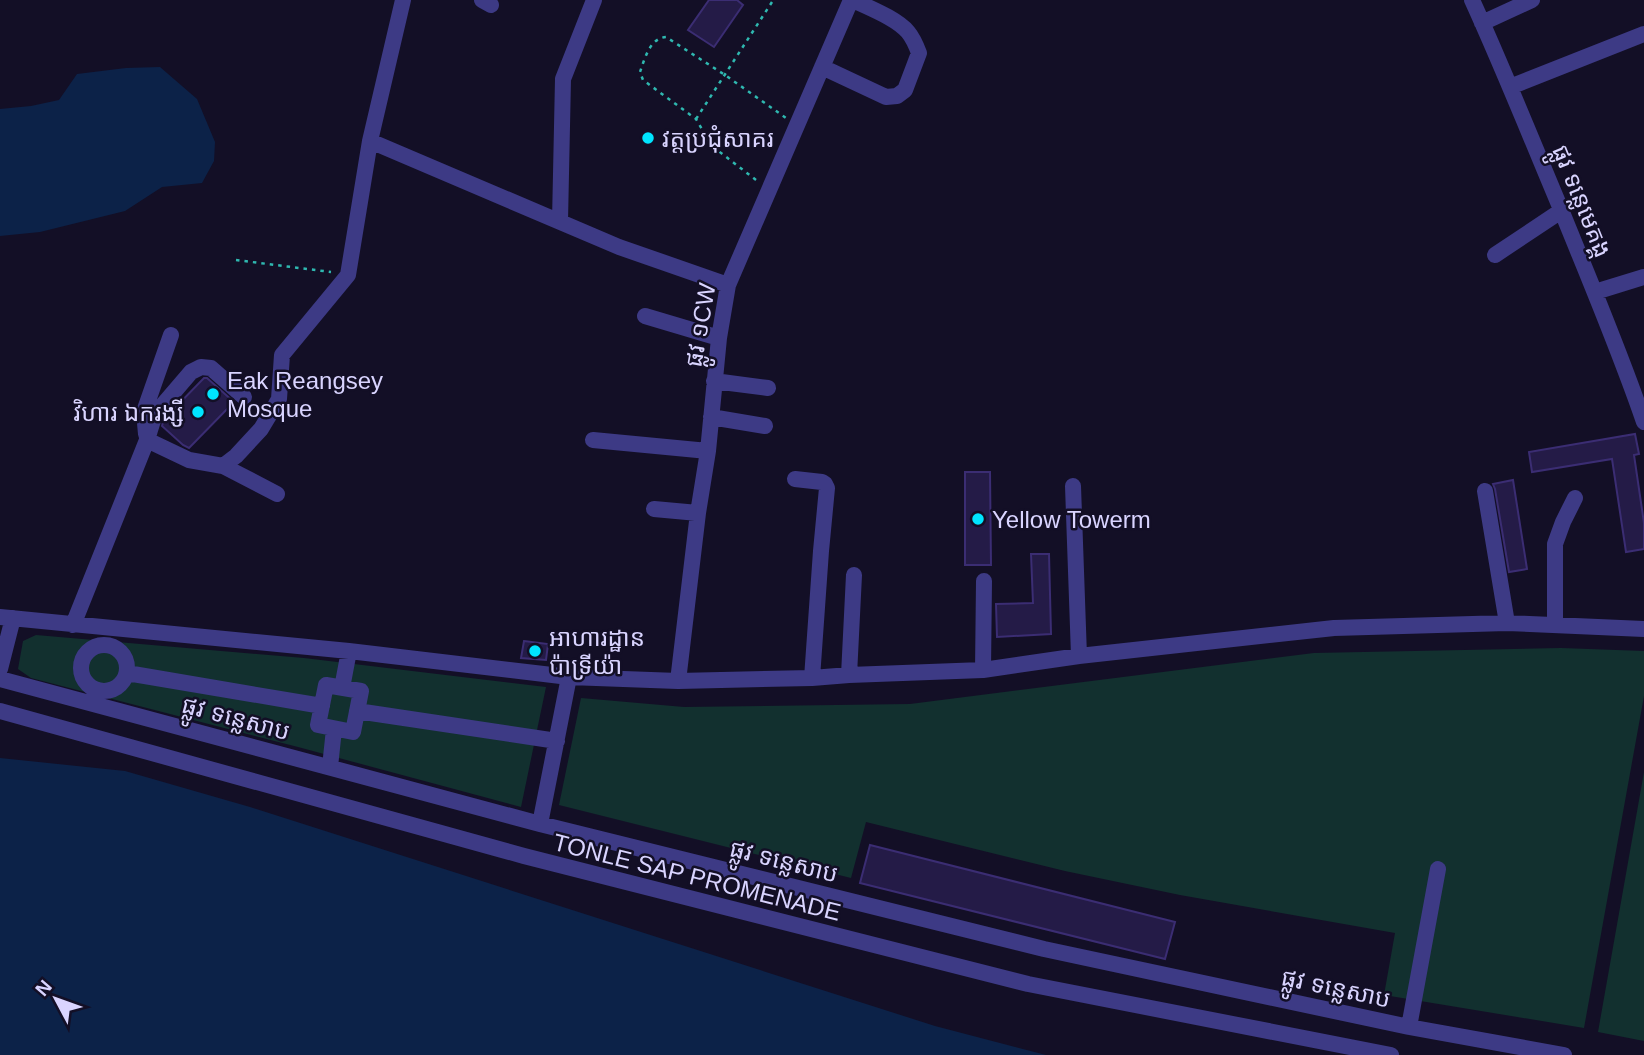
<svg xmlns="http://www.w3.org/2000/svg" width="1644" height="1055" viewBox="0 0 1644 1055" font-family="Helvetica,'Noto Sans Khmer',sans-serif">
  <rect width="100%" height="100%" fill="#130f26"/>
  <!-- green -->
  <path fill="#12302f" d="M36,635L304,658L546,687L521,807L298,747L31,678L18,669L23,641Z
    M1561,648L1644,651V696L1584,1028L1384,995L1395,933L1180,895L1065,871L866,822L851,878L559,805L581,698L684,707L910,704L1314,653Z
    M1644,772V1041L1598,1032Z"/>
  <!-- water -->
  <path fill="#0c2248" d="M160,67L197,99L215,142L214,161L202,183L162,187L125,211L40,232L0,236V109L31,106L59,100L77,74L126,68Z
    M0,758L125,771L250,807L935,1026L1046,1055H0Z"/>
  <!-- building -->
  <path fill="#241b47" stroke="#3b2d73" stroke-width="2" d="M709,0H737L743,5L714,47L688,30Z
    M204,378H207L234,402L189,448L183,445L162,426L164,419L169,414Z
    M1635,434L1639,454L1634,455L1644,523V549L1626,552L1612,459L1532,472L1529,452Z
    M965,472H990L991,565H965Z
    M1513,480L1527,569L1509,572L1495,489L1493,484Z
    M1031,554H1049L1051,634L997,637L996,604L1033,603Z
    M524,641L548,644L546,660L521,658Z
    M870,845L1175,922L1165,959L860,883Z"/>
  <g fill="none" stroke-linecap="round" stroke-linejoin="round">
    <!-- path -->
    <path stroke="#2fb8b0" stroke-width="2.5" stroke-dasharray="3.5 5" stroke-linecap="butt" d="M696,119L772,2
      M756,180L712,146L696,119L643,80L640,72C645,58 650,38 666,37L725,75L786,118
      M236,260L331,272"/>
    <!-- minor -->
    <path stroke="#3d3a85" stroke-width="16" d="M482,0L491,5
      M1472,0C1503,68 1531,138 1560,207C1589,279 1619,349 1644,422
      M1482,23L1532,0
      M822,67L886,97L897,96L905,90L919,53C916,45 913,38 908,32C896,18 869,8 853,0
      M1510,87L1644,34
      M370,141L619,247L728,285
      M560,221L563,79L594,0
      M1495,255L1561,211
      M1595,292L1644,277
      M645,316L719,338
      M714,381L768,388
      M711,417L765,426
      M146,434L144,412L171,335
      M147,440L189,460L223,466L236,456L261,429L279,399L282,355L348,275L370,141L403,0
      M593,440L708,451
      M223,466L277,494
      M795,479L822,482L825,484L827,488L821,551L812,678
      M1073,486L1079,656
      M1485,491L1507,623
      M654,509L698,513
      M0,617L349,651L569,677L678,681L812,678L849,675L983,670L1079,656L1334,628L1507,623L1644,629
      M1555,624V544L1563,522L1575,498
      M73,625L147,440L155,414L191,372L201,367L211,368L244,397
      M81 668a23 23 0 1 1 46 0a23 23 0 1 1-46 0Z
      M0,669L13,618
      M983,670L984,581
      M127,673L322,706
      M849,675L854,575
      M0,679L540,824L1044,949L1409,1027L1564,1055
      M678,681L698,513L708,451L719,338L728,285L851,0
      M326,685L361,691L353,732L318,725Z
      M342,688L349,651
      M0,711L524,856L1028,984L1391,1055
      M357,711L557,741
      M330,767L334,729
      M540,824L569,677
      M1409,1027L1438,869"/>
  </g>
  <!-- markers -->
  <g fill="#00e5ff" stroke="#130f26" stroke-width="2.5">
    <circle cx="648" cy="138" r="7"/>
    <circle cx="213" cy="394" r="7"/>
    <circle cx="198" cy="412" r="7"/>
    <circle cx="978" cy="519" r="7"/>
    <circle cx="535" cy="651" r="7"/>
  </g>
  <g text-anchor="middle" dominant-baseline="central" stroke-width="5" stroke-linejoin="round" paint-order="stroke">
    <!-- poi labels -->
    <g font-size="24" fill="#d9d4ff" stroke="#130f26" text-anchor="start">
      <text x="662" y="138">វត្តប្រជុំសាគរ</text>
      <text x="227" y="380">Eak Reangsey<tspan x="227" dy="28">Mosque</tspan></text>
      <text x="184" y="412" text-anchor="end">វិហារ ឯករង្សី</text>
      <text x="992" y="519">Yellow Towerm</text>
      <text x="549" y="637">អាហារដ្ឋាន<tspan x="549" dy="28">ប៉ាទ្រីយ៉ា</tspan></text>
    </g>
    <!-- street labels -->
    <g font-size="24" fill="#d9d4ff" stroke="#130f26">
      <text transform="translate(1582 201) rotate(68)">ផ្លូវ ទន្លេមេគង្គ</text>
      <text transform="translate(700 325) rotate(-80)">ផ្លូវ ១CW</text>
      <text transform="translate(236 718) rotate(15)">ផ្លូវ ទន្លេសាប</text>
      <text transform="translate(784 861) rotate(14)">ផ្លូវ ទន្លេសាប</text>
      <text transform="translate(697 877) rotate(14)">TONLE SAP PROMENADE</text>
      <text transform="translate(1336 988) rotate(12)">ផ្លូវ ទន្លេសាប</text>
    </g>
  </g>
  <!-- north arrow -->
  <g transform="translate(56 999) rotate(311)" stroke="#130f26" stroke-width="5" paint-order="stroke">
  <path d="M0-5L12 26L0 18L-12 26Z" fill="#d9d4ff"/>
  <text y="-10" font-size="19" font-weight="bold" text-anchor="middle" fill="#d9d4ff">N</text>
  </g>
</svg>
